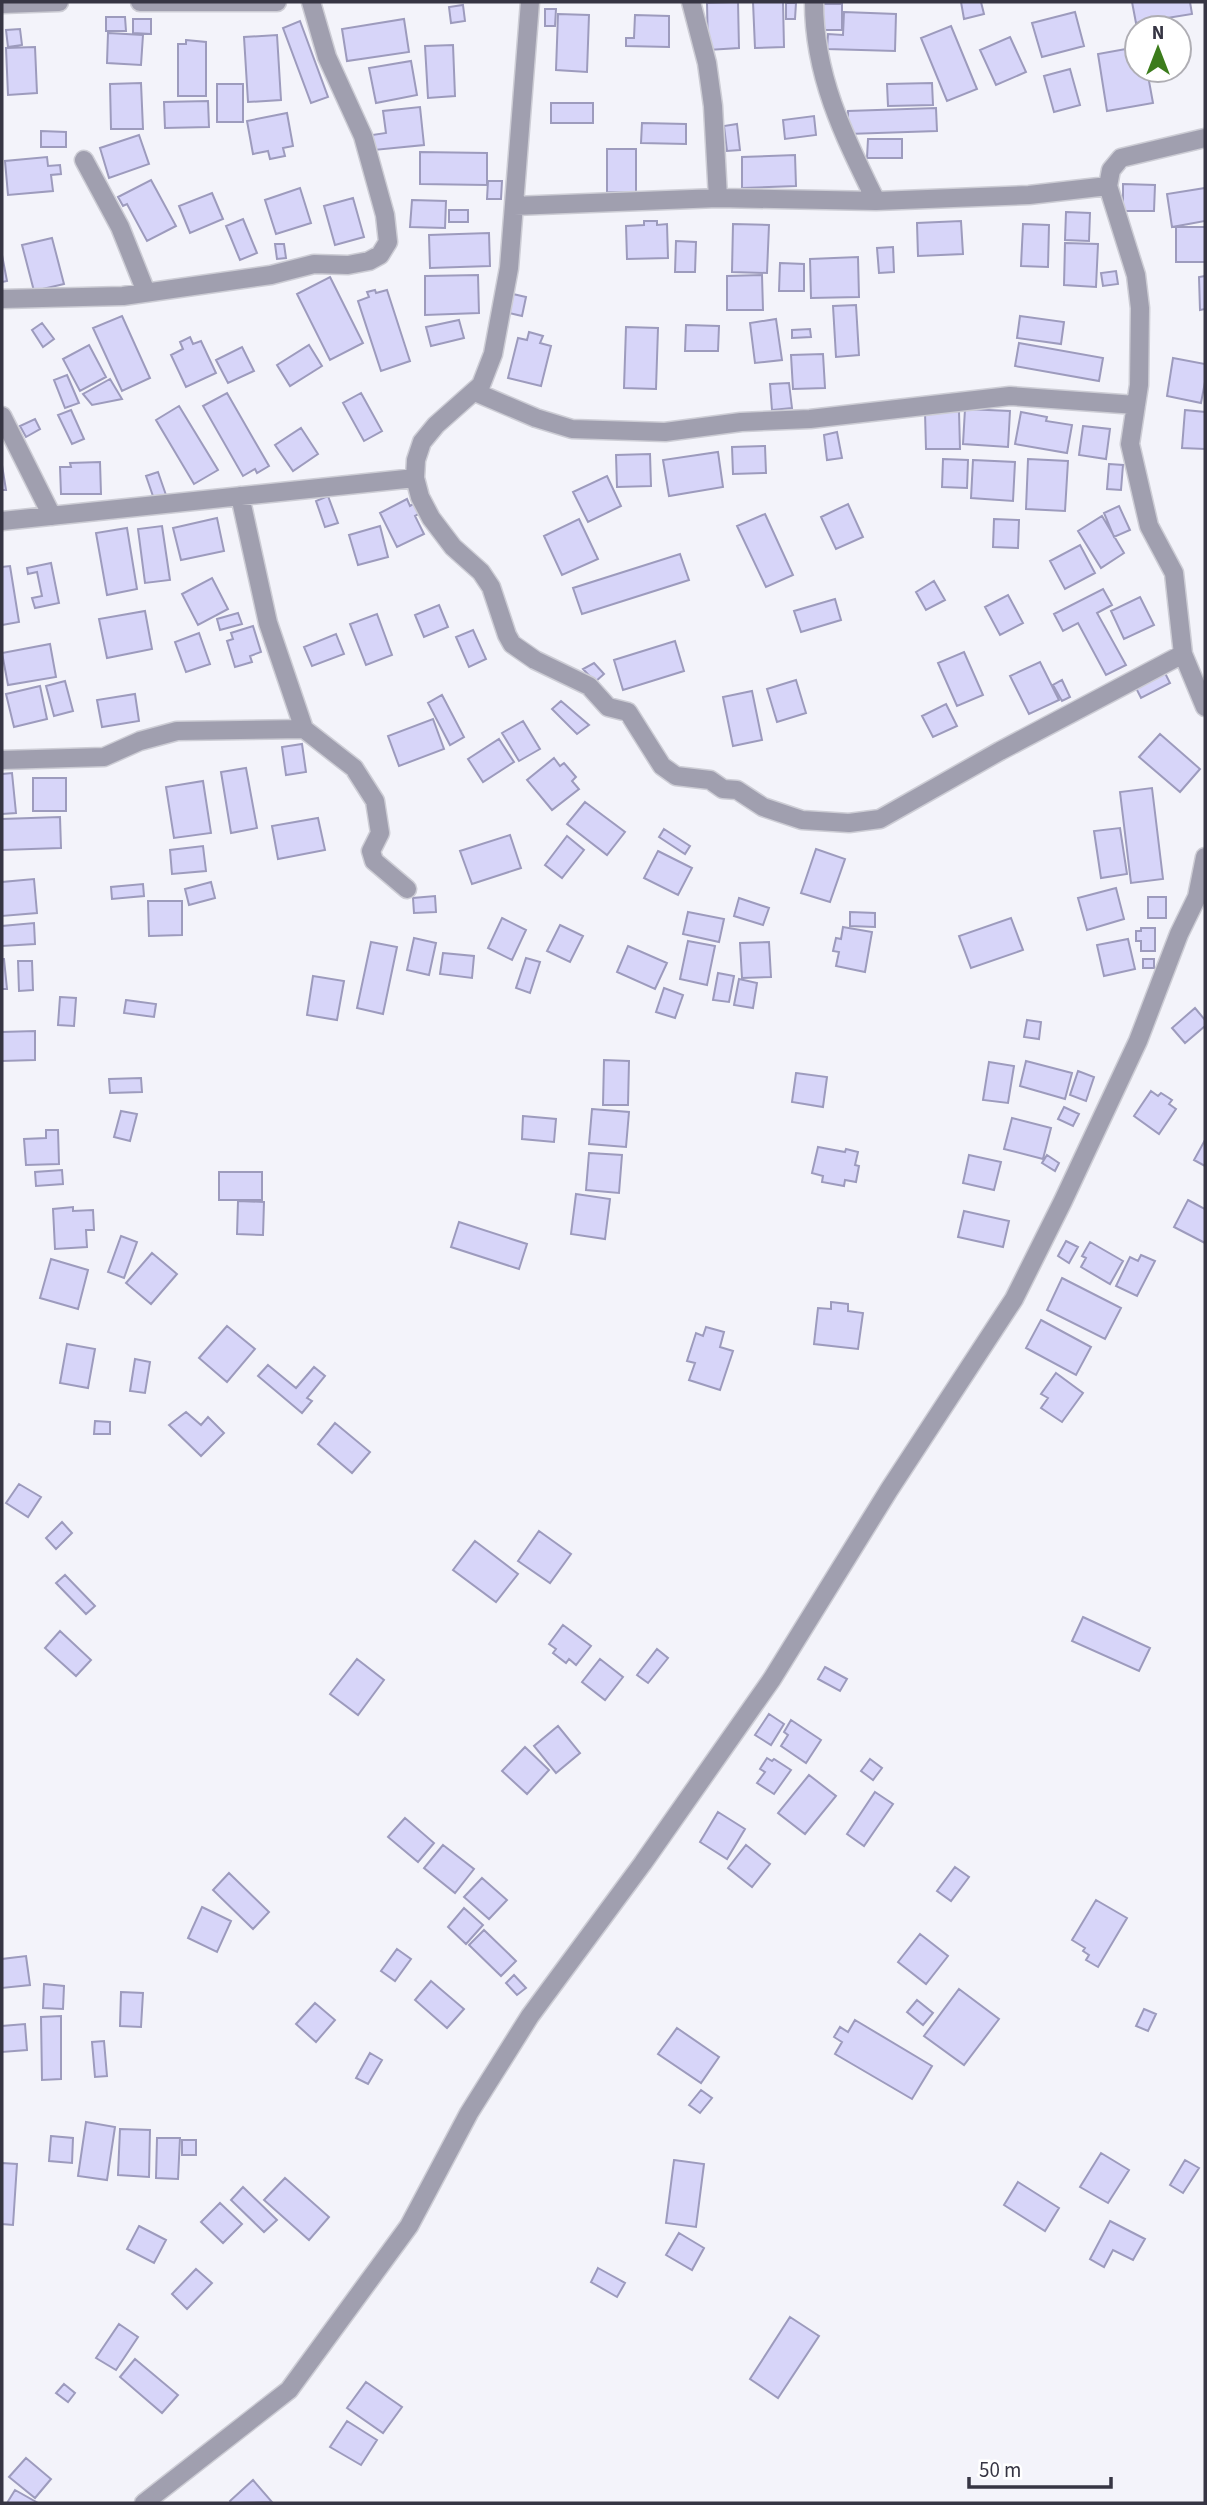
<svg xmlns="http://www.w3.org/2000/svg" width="1207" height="2505" viewBox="0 0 1207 2505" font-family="'Source Sans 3',sans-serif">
  <rect width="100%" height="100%" fill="#f3f3fa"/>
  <!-- building -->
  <path fill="#d7d5f9" stroke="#9d9bbd" stroke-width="2" d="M738,2L739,48L708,50L707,3Z
    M753,2H783L784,47L755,48Z
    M961,2H981L984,14L964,19Z
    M1132,2H1190L1192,14L1136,23Z
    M786,3H796L795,19H786Z
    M823,4H842V30H823Z
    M463,5L465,21L451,23L449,7Z
    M545,9H556L555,26H545Z
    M844,12L896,14L895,51L827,49L828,34L843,35Z
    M1075,12L1084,46L1042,57L1032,23Z
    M558,14L589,15L587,72L556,70Z
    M635,15L669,16V47L626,46V38H634Z
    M106,17H125L126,31H106Z
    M133,19H151V34L133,33Z
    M404,19L409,52L347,61L342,29Z
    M300,21L328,97L311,103L283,28Z
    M951,26L977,89L947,101L921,38Z
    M20,29L22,45L8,47L6,30Z
    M108,33L143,35L141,65L107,63Z
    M277,35L281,100L248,102L244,37Z
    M1010,37L1026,72L996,85L980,50Z
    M186,40L206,42V96H178V44H186Z
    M453,45L455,96L428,98L425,46Z
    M35,47L37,93L8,95L6,48Z
    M1137,47V70H1147L1153,103L1107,111L1098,54Z
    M411,61L417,95L376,103L369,68Z
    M1070,69L1080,105L1054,112L1044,76Z
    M141,83L143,129H111L110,84Z
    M932,83L933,105L888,106L887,84Z
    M217,84H243V122H217Z
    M208,101L209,127L165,128L164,102Z
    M551,103H593V123H551Z
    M420,107L424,145L374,150L372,135L386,133L383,111Z
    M936,108L937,131L848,134V111Z
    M287,113L293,146L283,148L285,156L270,159L268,151L253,154L247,121Z
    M814,116L816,135L785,139L783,120Z
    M642,123L686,124V144L641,143Z
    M737,124L740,150L727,151L724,126Z
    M41,131L66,132V147H41Z
    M139,135L149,164L109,178L100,148Z
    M868,139H902V158H867Z
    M607,149H636V193L607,192Z
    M420,152L487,153V185L420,184Z
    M795,155L796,186L742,188V157Z
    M47,157L48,166L60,165L61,174L51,175L53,191L8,195L5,161Z
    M151,180L176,226L147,241L127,204L123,206L118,197Z
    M488,181H502L501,199H487Z
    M1123,184L1155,185L1154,211H1123Z
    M300,188L311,223L276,234L265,200Z
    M1205,188V221L1172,227L1167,194Z
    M212,193L223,219L190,233L179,206Z
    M353,198L364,237L335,245L324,206Z
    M412,200L446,201L445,228L410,227Z
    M449,210H468V222H449Z
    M1066,212L1090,213L1089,241L1065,240Z
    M243,219L257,253L240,260L226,226Z
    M644,221H657V225L667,224L668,258L627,259L626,226L644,225Z
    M961,221L963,254L918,256L917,223Z
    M733,224L769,225L767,273L732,272Z
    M1023,224L1049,225L1048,267L1021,266Z
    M1176,227H1205V262H1176Z
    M489,233L490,266L430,268L429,235Z
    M52,238L64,284L34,291L22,245Z
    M676,241L696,242L695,272H675Z
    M1065,243L1098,244L1096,287L1064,285Z
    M275,244H284L286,258L277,259Z
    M893,247L894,272L879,273L877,248Z
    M2,255L7,281L2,282Z
    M858,257L859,297L811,298L810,259Z
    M780,263L804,264V291H779Z
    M1116,271L1118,284L1103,286L1101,273Z
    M478,275L479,313L425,315V276Z
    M762,275L763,310H727V276Z
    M1205,276V309L1200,310L1199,277Z
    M330,277L363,343L330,360L297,294Z
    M375,290L376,293L387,290L410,361L381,371L358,301L369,297L367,292Z
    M513,294L526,297L522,316L509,313Z
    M856,305L859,355L836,357L833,306Z
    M122,316L150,378L122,391L93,328Z
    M1020,316L1064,322L1061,344L1017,338Z
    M776,319L782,360L755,363L750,323Z
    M459,320L464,338L431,346L426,327Z
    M42,323L54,339L43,347L32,330Z
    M686,325L719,326L718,351H685Z
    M626,327L658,328L656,389L624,388Z
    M810,329L811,337L792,338V330Z
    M529,332L543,336L540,343L551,346L541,386L508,378L518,338L527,340Z
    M190,337L193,344L201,341L216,373L186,387L171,355L183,349L180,342Z
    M1019,343L1103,358L1099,381L1015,366Z
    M89,345L106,377L80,391L63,359Z
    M309,345L322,366L290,386L277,365Z
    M242,347L254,371L228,383L216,360Z
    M823,354L825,388L793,389L791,355Z
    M1173,358L1205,364V382L1201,403L1167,396Z
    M67,375L79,403L65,408L54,380Z
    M110,379L122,399L92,405L83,394Z
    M789,383L792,408L772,410L770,384Z
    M227,393L269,466L257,473L255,469L243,476L203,406Z
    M361,393L382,431L364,441L343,403Z
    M179,406L218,470L194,484L156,420Z
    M965,409L1010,411L1008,447L963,444Z
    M71,410L84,439L72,444L58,415Z
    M1185,410L1205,412V449L1182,448Z
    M959,411L960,449H926L925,412Z
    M1021,412L1047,417L1046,421L1072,425L1067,453L1015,444Z
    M35,419L40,429L26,437L20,426Z
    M1083,426L1110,429L1106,459L1079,455Z
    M301,428L318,454L293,471L275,445Z
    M837,432L842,458L827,460L824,435Z
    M765,446L766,473L733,474L732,447Z
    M718,452L723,487L669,496L663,460Z
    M650,454L651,486L617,487L616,455Z
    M943,459L968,460L967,488L942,487Z
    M1028,459L1068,461L1065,511L1026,509Z
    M973,460L1015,462L1013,501L971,498Z
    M100,462L101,494H61L60,467H71L70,463Z
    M1109,464L1123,465L1121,490L1107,489Z
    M2,465L6,490H2Z
    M158,472L166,495L154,499L146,476Z
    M607,476L621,506L588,522L573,492Z
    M328,496L338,523L325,527L316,501Z
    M407,499L410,506L415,503L420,513L415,516L424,534L397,547L380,513Z
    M848,504L863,537L836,549L821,517Z
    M1119,506L1130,530L1114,537L1104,513Z
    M765,514L793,575L766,587L737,526Z
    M1102,516L1124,553L1101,568L1078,531Z
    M217,518L224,551L181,560L173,528Z
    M579,519L598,559L562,575L544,536Z
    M994,519L1019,520L1018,548L993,547Z
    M162,526L170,580L145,583L138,529Z
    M380,526L388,557L358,565L349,535Z
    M127,528L137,589L107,595L96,533Z
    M1080,545L1095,573L1065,589L1050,561Z
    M680,554L689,580L582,614L573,588Z
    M51,563L59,603L35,608L32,598L42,596L37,572L28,574L27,568Z
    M10,566L19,622L2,625V567Z
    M212,578L228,609L198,625L182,594Z
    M934,581L945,600L926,610L916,592Z
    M1103,589L1112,605L1097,613L1126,665L1106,675L1078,623L1063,631L1054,614Z
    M1008,595L1023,623L1000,635L985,607Z
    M1140,597L1154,625L1124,639L1111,611Z
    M835,599L841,620L801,632L794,611Z
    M439,605L448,627L424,637L415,615Z
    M145,611L152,649L107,658L99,619Z
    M238,613L242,624L220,630L217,619Z
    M377,614L392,655L366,665L350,624Z
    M253,626L261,652L250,656L252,662L235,667L227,641L233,639L231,633Z
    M473,630L486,659L469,667L456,637Z
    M199,633L210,664L186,672L175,642Z
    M336,634L344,654L312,666L304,647Z
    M675,641L684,671L623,690L614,660Z
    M50,644L56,677L8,685L2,653Z
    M964,652L983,695L957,706L938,663Z
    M1040,662L1059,700L1029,714L1010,676Z
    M594,663L604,674L595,682L583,669Z
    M1163,669L1170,683L1141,698L1134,684Z
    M796,680L806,713L777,722L767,689Z
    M1062,680L1070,697L1062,701L1053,685Z
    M65,681L73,711L54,716L46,686Z
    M40,686L47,719L14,727L6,694Z
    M752,691L762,740L733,746L723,697Z
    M135,694L139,721L102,727L97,700Z
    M442,695L464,737L450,745L428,703Z
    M561,701L589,725L577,734L552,709Z
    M946,704L957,726L933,737L922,716Z
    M433,719L444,749L399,766L388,736Z
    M523,721L540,749L519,761L502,733Z
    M1160,734L1200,769L1180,792L1139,757Z
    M499,739L514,762L483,782L468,759Z
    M302,744L306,772L286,775L282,747Z
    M554,758L560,766L564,763L576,777L572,781L579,789L552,810L527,780Z
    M246,768L257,828L231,833L221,772Z
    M12,773L16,813L2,814V774Z
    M33,778H66V811H33Z
    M203,781L211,833L174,838L166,787Z
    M1152,788L1163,879L1131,883L1120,792Z
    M585,802L625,832L607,855L567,824Z
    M60,817L61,848L2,850V819Z
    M318,818L325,850L278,859L272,826Z
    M1120,828L1127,874L1101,878L1094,831Z
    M664,829L690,846L685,854L659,837Z
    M510,835L521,868L472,884L460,851Z
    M567,836L584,850L562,878L545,865Z
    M203,846L206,871L172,874L170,850Z
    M816,849L845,859L830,902L801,893Z
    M658,851L692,868L678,895L644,878Z
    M34,879L37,913L2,916V882Z
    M211,882L215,898L189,905L185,889Z
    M143,884L144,896L112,899L111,887Z
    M1116,888L1124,919L1087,930L1078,898Z
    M435,896L436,912L414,913L413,898Z
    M1148,897H1166V918H1148Z
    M739,898L769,908L763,925L734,916Z
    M148,901H182V935L149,936Z
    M688,912L724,919L719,942L683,934Z
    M850,912L875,913V927L850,926Z
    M502,918L526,930L512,960L488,948Z
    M1011,918L1023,950L971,968L959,936Z
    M34,923L35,944L2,946V926Z
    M560,925L583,936L570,962L547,951Z
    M843,927L872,932L865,972L836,966L839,952L833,951L836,938L841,939Z
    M1141,928H1155V951H1141V941H1136V931H1141Z
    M414,938L436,943L429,975L407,970Z
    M1128,939L1135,969L1104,976L1097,945Z
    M688,941L715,946L707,985L680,979Z
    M371,942L397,947L383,1014L357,1008Z
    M769,942L771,977L742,978L740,943Z
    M628,946L667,963L655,989L617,972Z
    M443,953L474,956L472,978L440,974Z
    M526,958L540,962L530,993L516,988Z
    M2,959H4L7,989H2Z
    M1143,959H1154V968H1143Z
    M18,961H32L33,990L19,991Z
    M718,973L734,976L729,1002L713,1000Z
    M313,976L344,981L337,1020L307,1015Z
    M739,979L757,983L753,1008L734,1005Z
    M664,988L683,995L675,1018L656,1012Z
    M60,997L76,998L74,1026L58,1025Z
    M126,1000L156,1004L154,1017L124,1013Z
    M1195,1008L1205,1020V1026L1185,1043L1172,1028Z
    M1027,1020L1041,1022L1039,1039L1024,1037Z
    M35,1031V1060L2,1061V1032Z
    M604,1060L629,1061L628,1105H603Z
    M1026,1061L1072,1073L1065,1099L1020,1086Z
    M989,1062L1014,1066L1008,1103L983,1100Z
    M1078,1071L1094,1077L1086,1101L1070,1095Z
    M796,1073L827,1077L823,1107L792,1102Z
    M141,1078L142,1092L110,1093L109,1079Z
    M1151,1091L1158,1096L1161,1093L1172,1100L1169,1104L1176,1109L1159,1134L1134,1116Z
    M1064,1107L1079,1114L1073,1126L1058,1119Z
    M592,1109L629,1112L626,1147L589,1144Z
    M121,1111L137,1114L130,1141L114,1137Z
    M523,1116L556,1119L554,1142L522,1139Z
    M1012,1118L1051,1128L1043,1159L1004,1149Z
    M46,1130H58L59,1164L26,1165L24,1139L46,1138Z
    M1205,1140V1166L1194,1160Z
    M818,1147L845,1152L846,1149L858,1152L855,1165L859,1166L856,1182L845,1180L844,1186L822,1182L823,1176L812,1173Z
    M589,1153L622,1155L619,1193L586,1190Z
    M969,1155L1001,1162L994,1190L963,1183Z
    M1047,1155L1059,1163L1055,1171L1042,1163Z
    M62,1170L63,1184L36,1186L35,1172Z
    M219,1172H262V1200H219Z
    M576,1194L610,1199L605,1239L571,1234Z
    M1188,1200L1205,1209V1243L1174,1227Z
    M238,1201L264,1202L263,1235L237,1234Z
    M73,1207V1211L93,1210L94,1230H86L87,1247L55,1249L53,1209Z
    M964,1211L1009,1221L1003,1247L958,1237Z
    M459,1222L527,1244L519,1269L451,1247Z
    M121,1236L137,1242L124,1278L108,1272Z
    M1066,1241L1078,1247L1069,1263L1058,1256Z
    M1090,1242L1123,1261L1110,1284L1081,1267L1086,1258L1082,1256Z
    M152,1253L177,1274L151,1304L126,1283Z
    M1141,1255L1155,1261L1137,1296L1116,1286L1130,1257L1138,1261Z
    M51,1259L88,1270L78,1309L40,1298Z
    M1062,1278L1121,1308L1105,1339L1047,1310Z
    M831,1302L848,1304V1311L863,1313L858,1349L814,1344L818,1308L831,1309Z
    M1041,1320L1091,1347L1076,1375L1026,1348Z
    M227,1326L255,1349L227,1382L199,1358Z
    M706,1327L724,1332L720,1347L733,1351L720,1390L689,1380L695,1363L687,1361L696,1333L703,1336Z
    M67,1344L95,1349L88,1388L60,1383Z
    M135,1359L150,1362L145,1393L130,1391Z
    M268,1365L296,1388L314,1367L325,1376L307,1398L312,1401L302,1413L258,1376Z
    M1056,1373L1083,1393L1062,1422L1041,1408L1048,1398L1041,1394Z
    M186,1412L201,1425L208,1417L224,1433L201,1456L169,1425Z
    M95,1421L110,1422V1434H94Z
    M335,1423L370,1452L352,1473L318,1444Z
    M19,1484L41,1497L28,1517L6,1503Z
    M62,1522L72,1533L56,1549L46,1538Z
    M539,1531L571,1554L550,1583L518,1561Z
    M475,1541L518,1574L496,1602L453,1570Z
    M65,1575L95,1606L86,1614L56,1583Z
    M1083,1617L1150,1648L1139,1671L1072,1641Z
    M563,1625L591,1646L576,1665L569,1659L566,1663L553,1653L556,1649L549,1644Z
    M60,1631L91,1660L76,1676L45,1648Z
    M657,1649L668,1658L648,1683L637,1675Z
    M357,1659L384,1680L358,1715L330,1694Z
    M600,1659L623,1677L605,1700L582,1682Z
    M825,1667L847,1679L840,1691L818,1679Z
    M769,1714L784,1724L771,1745L755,1735Z
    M791,1720L821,1740L806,1763L781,1746L788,1735L784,1732Z
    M558,1726L580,1753L556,1773L534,1746Z
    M525,1747L549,1770L527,1794L502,1771Z
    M767,1758L772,1761L774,1759L791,1770L774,1794L757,1783L765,1772L760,1769Z
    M870,1759L882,1768L873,1780L861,1771Z
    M809,1775L836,1796L805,1834L778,1813Z
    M875,1792L893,1804L864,1846L847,1834Z
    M718,1812L745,1829L727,1859L700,1842Z
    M405,1818L434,1843L418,1862L388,1837Z
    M443,1845L474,1869L455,1893L424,1868Z
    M746,1845L770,1864L752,1887L728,1868Z
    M955,1867L969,1877L951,1901L937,1891Z
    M229,1873L269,1912L253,1929L213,1890Z
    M482,1878L507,1900L489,1919L464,1897Z
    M1096,1900L1127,1918L1098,1967L1086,1960L1089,1955L1083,1951L1085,1948L1072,1940Z
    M202,1907L231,1921L217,1952L188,1938Z
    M464,1908L483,1925L466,1944L448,1927Z
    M484,1930L516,1961L501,1976L469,1945Z
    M920,1934L948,1956L926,1984L898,1962Z
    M397,1949L411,1959L395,1981L381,1971Z
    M26,1956L30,1985L2,1988V1959Z
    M514,1975L526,1988L517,1995L506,1983Z
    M431,1981L464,2009L447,2028L415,2000Z
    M44,1984L64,1986L63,2009L43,2008Z
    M959,1989L999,2019L964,2065L924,2036Z
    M121,1992L143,1993L141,2027L120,2026Z
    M917,2000L933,2013L923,2025L907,2012Z
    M315,2003L335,2020L316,2042L296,2024Z
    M1144,2009L1156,2014L1148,2031L1136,2026Z
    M61,2016V2079L42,2080L41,2017Z
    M855,2020L932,2066L912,2099L835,2054L842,2042L834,2037L840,2027L848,2032Z
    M25,2024L27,2050L2,2052V2026Z
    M677,2028L719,2057L701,2083L658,2054Z
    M104,2041L107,2076L95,2077L92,2042Z
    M370,2053L382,2060L368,2084L356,2078Z
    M701,2090L712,2098L700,2113L689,2105Z
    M86,2122L115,2127L107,2180L78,2176Z
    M120,2129L150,2130L149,2177L118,2175Z
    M51,2136L73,2138L72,2163L49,2161Z
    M157,2138H180L178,2179L156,2178Z
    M182,2140H196V2155H182Z
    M1101,2153L1129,2170L1108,2203L1080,2187Z
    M674,2160L704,2164L696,2227L666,2223Z
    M1185,2160L1199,2168L1183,2193L1170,2185Z
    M2,2163L17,2164L13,2225L2,2224Z
    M285,2178L329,2217L309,2240L264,2200Z
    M1018,2182L1059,2208L1045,2231L1004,2205Z
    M243,2187L277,2220L264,2232L231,2200Z
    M220,2203L242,2224L223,2243L201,2222Z
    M1110,2221L1145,2239L1133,2260L1113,2250L1104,2267L1090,2259Z
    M139,2226L166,2240L154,2263L127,2249Z
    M679,2233L704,2248L692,2270L666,2255Z
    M598,2268L625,2283L617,2297L591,2282Z
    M196,2269L212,2283L187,2309L172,2294Z
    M790,2317L819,2336L778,2398L750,2379Z
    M119,2324L138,2337L116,2370L96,2358Z
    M135,2359L178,2395L162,2413L120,2377Z
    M366,2382L402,2407L383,2433L347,2408Z
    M64,2384L75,2393L68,2402L56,2393Z
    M347,2421L377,2440L361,2465L330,2447Z
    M26,2458L51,2479L35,2498L9,2477Z
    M253,2480L272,2502L231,2503L230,2501Z
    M15,2490L38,2503H7Z"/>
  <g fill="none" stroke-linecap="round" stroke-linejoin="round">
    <defs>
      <path id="street" d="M140,2H277
        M530,2L509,268L493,354L481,385L436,425L422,442L416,460L415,478L420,497L431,518L453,547L481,572L491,587L507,635L512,644L535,660L589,686L608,707L628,712L662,766L676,776L710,780L723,789L737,790L763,807L802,820L849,823L880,819L1000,751L1183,654L1205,707
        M691,2L707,63L713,106L718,198
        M814,2C814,76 844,136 876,201
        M2,4L59,2
        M84,160L120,227L146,292
        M514,206L718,198L876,201L1029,195L1108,186
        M2,299L123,296L271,275L314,264L348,265L369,261L380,255L388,242L385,215L363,136L327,57L311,2
        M475,392L536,418L572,429L665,432L741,422L810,419L1010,396L1136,405
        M2,416L52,516
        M240,496L268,623L304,729L354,768L375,801L380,833L371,851L374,861L407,889
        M2,521L415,478
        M1183,654L1174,573L1149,526L1130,444L1139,385L1140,308L1136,275L1108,186L1111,170L1121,158L1205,138
        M2,760L104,757L140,741L177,731L304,729
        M144,2503L289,2390L409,2226L469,2113L530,2016L643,1863L772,1679L889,1490L1014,1299L1063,1201L1138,1041L1179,934L1197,897L1205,857"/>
    </defs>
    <!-- street casing -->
    <use href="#street" stroke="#cdcdd5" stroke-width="21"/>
    <!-- street -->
    <use href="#street" stroke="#a09faf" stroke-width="18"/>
  </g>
  <!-- border -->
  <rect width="1207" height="2505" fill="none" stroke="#363543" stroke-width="7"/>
  <!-- north arrow -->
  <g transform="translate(1158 49)"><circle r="33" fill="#ffffff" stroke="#afaeb4" stroke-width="2"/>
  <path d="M0-5L12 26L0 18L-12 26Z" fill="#3c7c1c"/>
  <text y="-10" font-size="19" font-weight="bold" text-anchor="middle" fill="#363543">N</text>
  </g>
  <!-- scale -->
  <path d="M969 2477v10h142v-10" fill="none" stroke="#363543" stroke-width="3.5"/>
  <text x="979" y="2477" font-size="21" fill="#363543" stroke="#ffffff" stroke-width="5" paint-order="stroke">50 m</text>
</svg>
